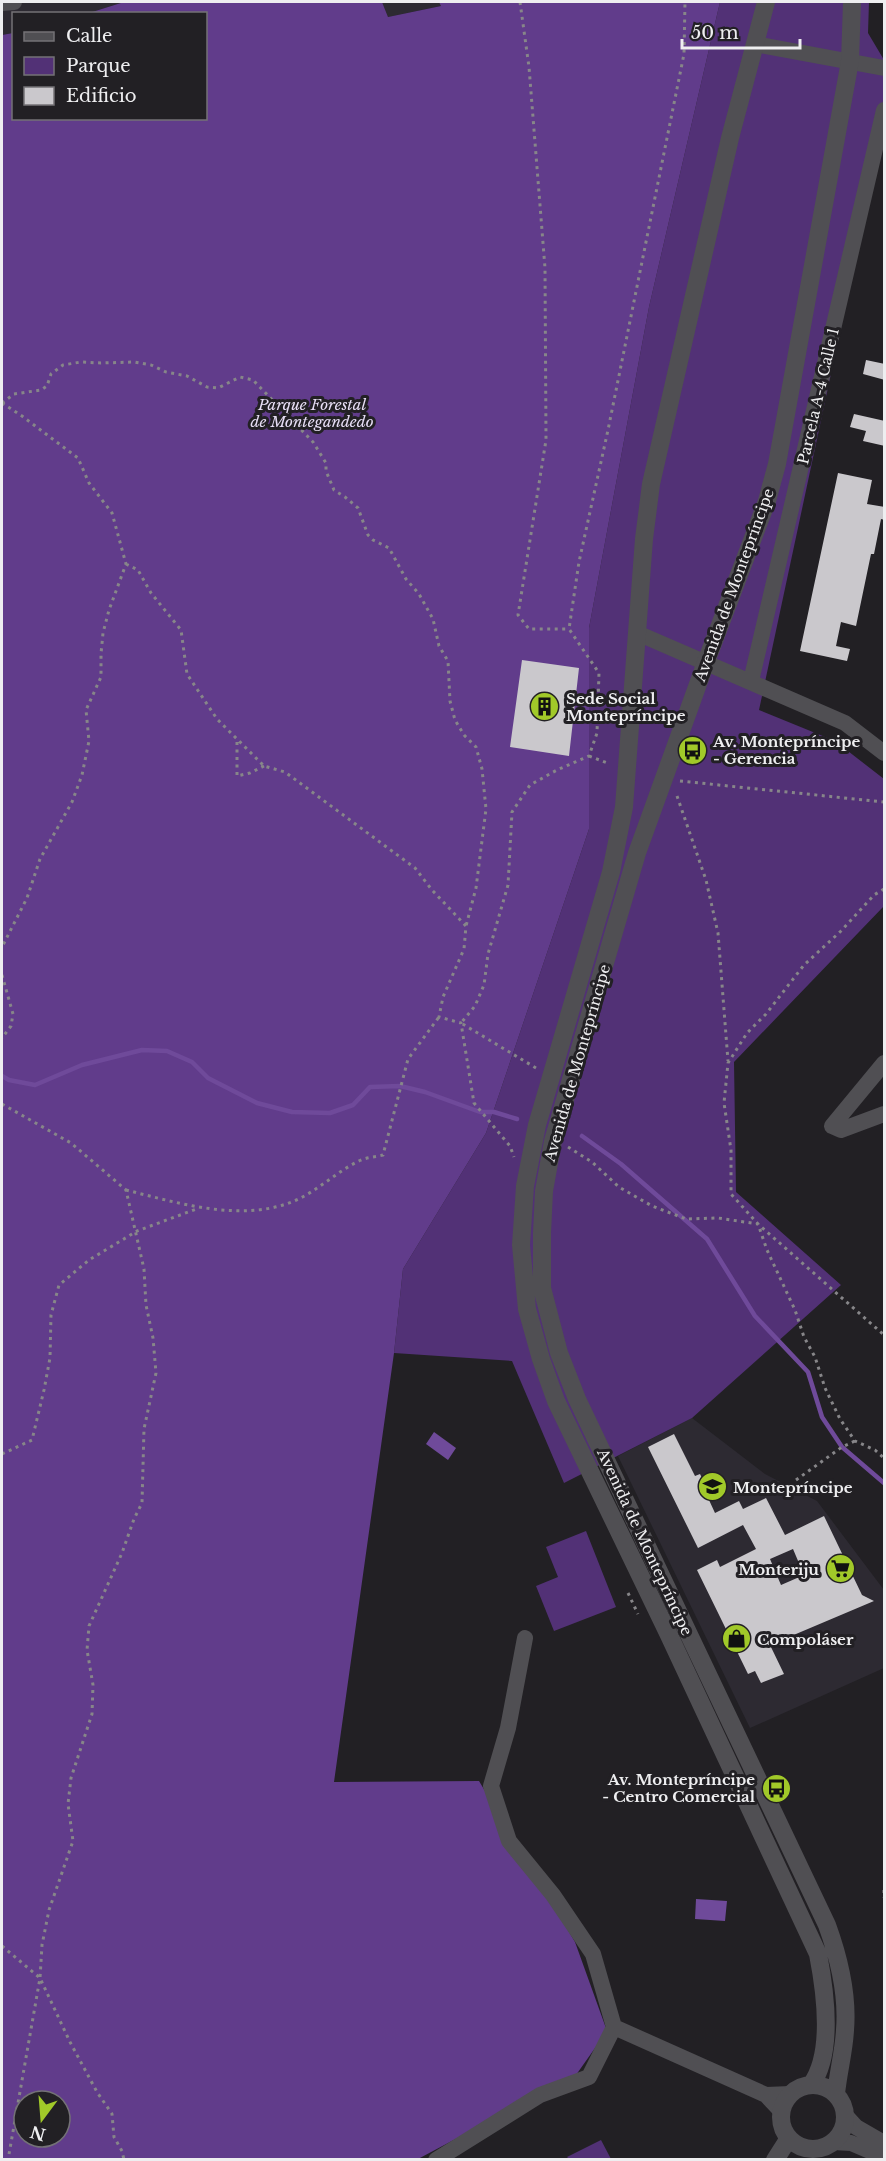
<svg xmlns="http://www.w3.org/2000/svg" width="886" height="2161" viewBox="0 0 886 2161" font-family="'Libre Baskerville',serif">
  <rect width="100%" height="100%" fill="#222024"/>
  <!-- built -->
  <path fill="#2d2a32" d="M2,2H124L89,13L14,14L13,33L2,35Z
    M382,2H446L441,6L388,17Z
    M692,1418L765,1474L817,1501L884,1590V1668L750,1728L618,1456Z"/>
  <!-- green -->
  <path fill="#523176" d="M720,2H869L868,33L884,60V126L759,710L835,741L884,779V906L734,1062L736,1192L841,1285L692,1418L564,1483L512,1361L394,1353L403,1269L486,1133L589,829V628L649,307Z
    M586,1531L616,1607L554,1631L536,1586L558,1577L546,1547Z
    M601,2140L611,2159H569L567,2157Z"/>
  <!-- forest -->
  <path fill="#613c8b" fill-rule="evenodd" d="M124,2H382L388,17L441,6L439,2H720L649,307L589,628V829L486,1133L403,1269L394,1353L334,1782L479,1781L575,1942L607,2031L576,2075L418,2159L2,2160V35L13,33L14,118H206V14L89,13ZM24,2101H60V2137H24Z"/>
  <!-- water -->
  <path fill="#6f4a9a" d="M434,1432L456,1448L448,1460L426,1444Z
    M696,1899L727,1901L725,1921L695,1919Z"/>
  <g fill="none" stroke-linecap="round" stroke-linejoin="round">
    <!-- stream -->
    <path stroke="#6f4a9a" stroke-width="4.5" d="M2,1076L9,1080L35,1085L82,1065L142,1050L167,1051L192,1062L208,1078L257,1103L292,1112L330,1113L353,1105L370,1087L400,1086L425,1092L480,1112H494L517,1119
      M582,1136L621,1164L707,1239L755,1316L808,1372L822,1417L842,1447L884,1483"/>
  </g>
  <!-- building -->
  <path fill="#cac8cc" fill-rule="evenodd" d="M866,360L885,364V380L863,374Z
    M854,414L885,421V446L863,441L866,431L850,427Z
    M838,473L872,480L867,504L885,507V520L881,519L874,554H871L856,626L841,622L836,646L850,649L847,661L800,651Z
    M522,660L579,668L569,756L510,747Z
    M674,1434L695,1476L700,1474L706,1486L703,1487L715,1513L739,1501L743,1509L766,1498L785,1535L824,1516L862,1595L874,1601L770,1645L784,1674L761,1683L755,1671L748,1674L697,1570L717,1560L720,1567L756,1549L743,1525L698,1548L648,1447ZM793,1549L804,1575L781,1585L770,1559Z"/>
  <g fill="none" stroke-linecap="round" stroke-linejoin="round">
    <!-- path -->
    <path stroke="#878689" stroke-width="3" stroke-dasharray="3 4.5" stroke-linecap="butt" d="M520,2L529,67L545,268L546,440L518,615L529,629H568
      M2,403L14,394L41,390L47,386L51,374L63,365L81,362L101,363L134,362L151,365L166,372L187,376L207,387L218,388L240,377L253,380L313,442L326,463V471L334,490L345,497L358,508L368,535L373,540L389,548L406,579L419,594L433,619L439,646L448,661L450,701L455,720L464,735L476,747L482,769L486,809L476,888L466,926
      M2,403L22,416L78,458L89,483L112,513L126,564L109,610L103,633L101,654V677L86,710L89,741L82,775L72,802L40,859L27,898L2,947
      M126,564L138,570L151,593L181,630L187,674L217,719L264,766L285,772L415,868L432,890L466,926L464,949L443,997L439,1017L461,1023L474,1103L510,1146L514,1157
      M237,742V776L250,773L264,766
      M589,756L610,764
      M680,781L884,802
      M677,796L706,880L718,933L728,1061
      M884,889L874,895L841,931L804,965L766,1014L747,1033L728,1063L724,1103L731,1150V1194L758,1224L767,1250L795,1310L804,1337L815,1357L825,1388L840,1419L855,1441L875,1450L884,1458
      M2,975L13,1014L11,1026L2,1038
      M536,1068L461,1023L475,1006L484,985L488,954L508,885L512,812L530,785L557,770L589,756L597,733L599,673L569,629L579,562L608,430L684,54L685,2
      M2,1104L71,1143L126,1190L144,1269L146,1305L153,1338L156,1373L144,1429L142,1503L134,1519L122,1553L89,1626L87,1650L93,1685L92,1714L71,1778L68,1804L73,1841L49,1910L42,1945L40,1978L8,2160
      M568,1147L592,1162L619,1187L652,1206L686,1219L718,1218L758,1224L884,1335
      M126,1190C178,1203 242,1223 294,1201C318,1191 337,1171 361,1160C368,1157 376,1157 383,1155L408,1059L439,1017
      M2,1454L32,1440L44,1390L50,1358L51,1315L59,1285L89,1260L137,1231L199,1208
      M796,1480L842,1447L855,1441
      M628,1593L638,1614
      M884,1890V1898
      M2,1946L40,1978L70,2042L97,2092L112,2114L114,2137L122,2151L124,2160"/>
    <!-- street -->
    <path stroke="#504f53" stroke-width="16" d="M2,3L14,2
      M755,44L884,68
      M637,633L845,723L884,753
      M751,681L884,110
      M884,1063L832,1126L841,1130L884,1114
      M614,2027L766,2095L791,2094
      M766,2095L782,2112
      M845,2115L856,2127L884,2143
      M833,2142L851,2143L884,2157
      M436,2160L540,2095L589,2077L614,2027L593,1954L553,1895L509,1841L491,1786L508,1728L525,1638"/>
    <!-- secondary -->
    <path stroke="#504f53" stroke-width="18" d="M766,2L730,138L651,484L644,539L624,807L611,872L537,1125L525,1186L521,1245L527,1309L541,1359L556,1401L668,1633L818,1954C825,1990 834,2053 811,2085
      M781 2117a32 32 0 1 1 64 0a32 32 0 1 1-64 0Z
      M836,2094C838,2073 844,2051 845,2030C848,1994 839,1958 827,1925L577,1399L559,1353L542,1288V1233L544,1191L553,1141L637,853L706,662L767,501L777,464L850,61L852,2
      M775,2160L789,2138"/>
  </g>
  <!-- icons -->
  <defs>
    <symbol id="building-disc" viewBox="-11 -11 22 22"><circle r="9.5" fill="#a1c929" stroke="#222024"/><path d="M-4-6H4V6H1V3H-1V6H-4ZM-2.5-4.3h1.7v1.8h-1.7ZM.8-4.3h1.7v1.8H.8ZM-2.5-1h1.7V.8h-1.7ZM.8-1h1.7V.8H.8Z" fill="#111"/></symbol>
    <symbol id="bus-disc" viewBox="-11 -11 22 22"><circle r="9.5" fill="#a1c929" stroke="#222024"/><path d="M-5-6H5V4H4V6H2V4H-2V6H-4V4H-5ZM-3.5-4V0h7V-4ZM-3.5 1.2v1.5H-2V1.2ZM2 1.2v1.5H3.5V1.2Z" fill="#111"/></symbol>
    <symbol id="school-disc" viewBox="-11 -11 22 22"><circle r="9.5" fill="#a1c929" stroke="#222024"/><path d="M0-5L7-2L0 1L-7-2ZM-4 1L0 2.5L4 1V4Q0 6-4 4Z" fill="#111"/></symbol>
    <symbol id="supermarket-disc" viewBox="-11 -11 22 22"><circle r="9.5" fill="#a1c929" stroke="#222024"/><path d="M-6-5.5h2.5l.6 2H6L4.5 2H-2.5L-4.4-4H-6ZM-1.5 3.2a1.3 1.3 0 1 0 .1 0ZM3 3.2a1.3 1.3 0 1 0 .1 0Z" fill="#111"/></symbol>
    <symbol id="shop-disc" viewBox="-11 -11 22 22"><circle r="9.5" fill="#a1c929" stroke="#222024"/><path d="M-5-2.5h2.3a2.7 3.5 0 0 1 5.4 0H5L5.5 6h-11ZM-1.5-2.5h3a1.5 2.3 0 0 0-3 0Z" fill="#111"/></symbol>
  </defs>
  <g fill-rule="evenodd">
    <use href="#building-disc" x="528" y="690" width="33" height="33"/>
    <use href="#bus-disc" x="676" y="734" width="33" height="33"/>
    <use href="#school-disc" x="696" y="1470" width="33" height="33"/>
    <use href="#supermarket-disc" x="824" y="1552" width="33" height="33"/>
    <use href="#shop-disc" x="720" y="1622" width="33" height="33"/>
    <use href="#bus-disc" x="760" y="1772" width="33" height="33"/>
  </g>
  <g text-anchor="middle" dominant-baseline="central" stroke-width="6" stroke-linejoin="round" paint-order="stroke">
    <!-- street labels -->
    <g font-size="15" fill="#eeeef0" stroke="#222024">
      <text transform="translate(818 396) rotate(-77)">Parcela A-4 Calle 1</text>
      <text transform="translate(734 585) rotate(-70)">Avenida de Montepríncipe</text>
      <text transform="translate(577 1063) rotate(-74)">Avenida de Montepríncipe</text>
      <text transform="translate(645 1542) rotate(65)">Avenida de Montepríncipe</text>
    </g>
    <!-- park labels -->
    <g font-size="15" font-style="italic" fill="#e7def5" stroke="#222024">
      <text x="312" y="404">Parque Forestal<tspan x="312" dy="17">de Montegandedo</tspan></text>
    </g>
    <!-- poi labels -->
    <g font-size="15" font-weight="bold" fill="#eeeef0" stroke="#222024" text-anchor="start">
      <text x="566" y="698">Sede Social<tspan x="566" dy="17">Montepríncipe</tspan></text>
      <text x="713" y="741">Av. Montepríncipe<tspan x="713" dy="17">- Gerencia</tspan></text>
      <text x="733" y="1487">Montepríncipe</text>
      <text x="819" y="1569" text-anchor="end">Monteriju</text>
      <text x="757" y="1639">Compoláser</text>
      <text x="755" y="1779" text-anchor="end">Av. Montepríncipe<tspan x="755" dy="17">- Centro Comercial</tspan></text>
    </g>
  </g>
  <!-- border -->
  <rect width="886" height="2161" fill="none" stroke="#eeeef0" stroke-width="6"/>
  <!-- legend -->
  <rect x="12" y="12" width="195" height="108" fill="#222024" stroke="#747276" stroke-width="1.5"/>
  <rect x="24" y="32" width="30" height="9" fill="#504f53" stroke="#747276" stroke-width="1.5"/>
  <text x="66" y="42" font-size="18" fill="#eeeef0">Calle</text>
  <rect x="24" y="57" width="30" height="18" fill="#523176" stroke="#747276" stroke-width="1.5"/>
  <text x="66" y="72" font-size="18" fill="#eeeef0">Parque</text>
  <rect x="24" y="87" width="30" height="18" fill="#cac8cc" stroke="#747276" stroke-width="1.5"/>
  <text x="66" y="102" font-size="18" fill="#eeeef0">Edificio</text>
  <!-- north arrow -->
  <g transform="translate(42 2119) rotate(196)"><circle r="28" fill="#222024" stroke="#747276" stroke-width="1.5"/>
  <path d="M0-4.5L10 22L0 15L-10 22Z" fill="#a1c929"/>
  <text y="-9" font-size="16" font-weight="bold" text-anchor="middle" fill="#eeeef0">N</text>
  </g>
  <!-- scale -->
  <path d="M682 39v9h118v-9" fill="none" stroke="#eeeef0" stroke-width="3"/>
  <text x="691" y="39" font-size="18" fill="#eeeef0" stroke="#222024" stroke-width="4.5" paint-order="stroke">50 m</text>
</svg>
